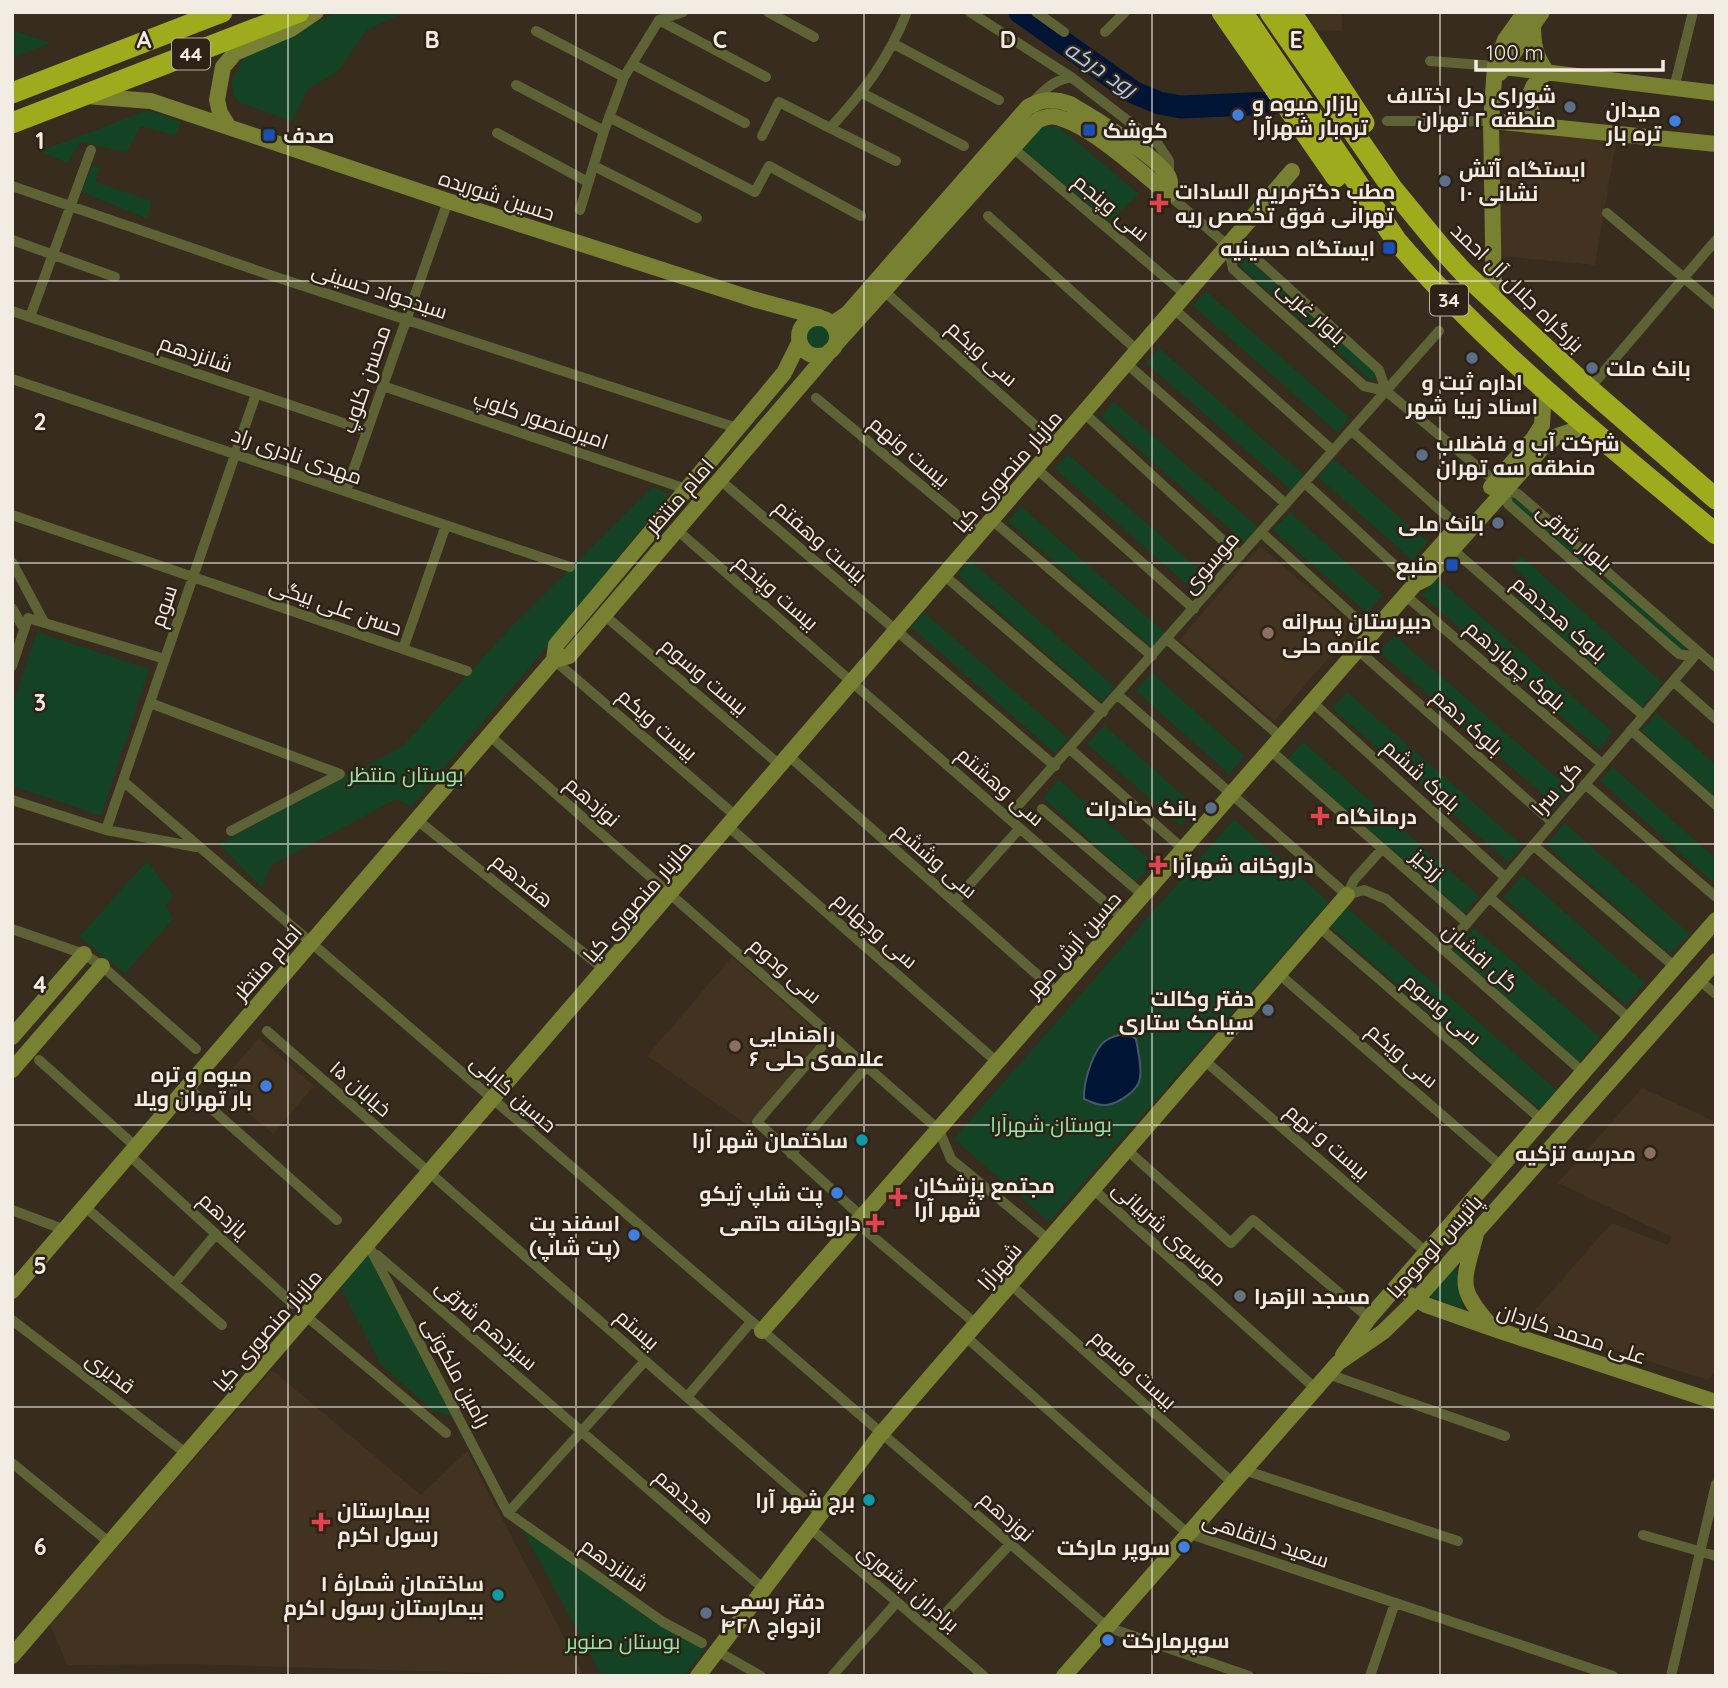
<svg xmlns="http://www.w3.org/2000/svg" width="1728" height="1688" viewBox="0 0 1728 1688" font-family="Quicksand,Cairo,sans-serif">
  <rect width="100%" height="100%" fill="#372c1e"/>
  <!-- built -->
  <path fill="#423320" d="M1305,12H1342V31L1317,30Z
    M1507,131L1616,142L1595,265L1501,256L1499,136Z
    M1260,546L1355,627L1274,721L1182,642L1181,638Z
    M732,957L823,1037L748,1125L647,1056Z
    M259,1038L314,1086L273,1134L217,1086Z
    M1642,1088L1716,1122V1371L1708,1380L1616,1351L1528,1318L1612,1223L1668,1245L1672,1237L1558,1183Z
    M272,1370L421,1495L467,1451L584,1676L189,1664L67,1665L50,1624Z"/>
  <!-- green -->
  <path fill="#134324" d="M337,12H406L367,30L338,71L308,89L292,121L238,102L233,93L232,81L244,57Z
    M12,30L51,43L12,58Z
    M148,110L181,122L175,136L140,126L127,152L80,142L68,163L40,151Z
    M1043,126L1059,127L1139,194L1109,222L1022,149Z
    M92,166L100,167L95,182L152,201L147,219L82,192Z
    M1245,257L1375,371L1376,379L1370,380L1243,269L1240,264L1241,259Z
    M1206,291L1350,418L1337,432L1193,306Z
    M802 337a15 15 0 1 1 30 0a15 15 0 1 1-30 0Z
    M1159,348L1304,475L1291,490L1146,363Z
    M1114,402L1259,528L1246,543L1101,417Z
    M1068,454L1212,581L1199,595L1055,469Z
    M1334,459L1428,542L1412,560L1318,477Z
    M653,486L669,495L540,655L411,807L397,799L270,866L262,888L219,844L403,746L511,627Z
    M1511,494L1599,570L1598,572L1594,573L1510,501Z
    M1021,506L1165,633L1152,648L1008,521Z
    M1290,512L1383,595L1367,613L1273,530Z
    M1521,556L1663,683L1641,708L1516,596L1529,581L1512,565Z
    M970,560L1115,687L1102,702L957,575Z
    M1437,578L1613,732L1599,749L1422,595Z
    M1608,578L1686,646V649H1680L1605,582Z
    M924,612L1068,738L1055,753L911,627Z
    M37,632L149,669L101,816L12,786V707Z
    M1394,635L1570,789L1556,806L1379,652Z
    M1152,673L1245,756L1229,774L1136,691Z
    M1347,692L1523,846L1508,862L1332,708Z
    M1657,713L1716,765V798L1641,731Z
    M1104,725L1197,808L1181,826L1087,744Z
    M1303,742L1479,896L1464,913L1288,759Z
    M1613,767L1716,859V885L1600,781Z
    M1059,780L1153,863L1136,882L1043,798Z
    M1234,819L1329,902L1049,1222L954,1139Z
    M1565,823L1690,934L1671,955L1546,845Z
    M147,861L173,895L166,905L173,919L125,974L79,937Z
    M1523,875L1645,983L1626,1005L1503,897Z
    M1346,907L1560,1093L1543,1112L1329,926Z
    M1474,928L1600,1037L1579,1062L1452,953Z
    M369,1255L453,1417L432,1410L381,1365L340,1286Z
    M1456,1264L1463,1310L1427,1295Z
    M520,1525L661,1625L705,1649L684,1676H602Z"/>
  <!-- water -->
  <path fill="#001436" stroke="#49556a" stroke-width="2" d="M1126,1033L1136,1039C1138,1051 1142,1066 1140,1078C1139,1090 1118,1104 1106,1105C1099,1106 1091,1102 1084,1099C1083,1084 1091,1058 1101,1045C1107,1037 1117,1036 1126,1033Z"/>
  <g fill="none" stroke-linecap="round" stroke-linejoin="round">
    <!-- river -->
    <path stroke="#001436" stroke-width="23" d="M1020,12L1133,92L1159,103L1181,107L1272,103"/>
    <!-- street -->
    <path stroke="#5d6334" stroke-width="10" d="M768,12L814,37
      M970,12L1071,77L1158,144L1169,161V177
      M1036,12L1064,32
      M659,20L766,77
      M536,31L624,77
      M1105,32L1125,12
      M894,44L999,100
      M1430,61L1495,66
      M632,64L745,123
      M516,85L604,131
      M1674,88L1693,12
      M862,93L964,146
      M1031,104C1044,90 1052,81 1071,77
      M609,117L755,192L769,166L861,216
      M1387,121H1491
      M830,128L896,161
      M497,133L588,182
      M762,136L779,102L830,128C864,91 888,60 907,12
      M1013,148L1186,295
      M594,166L697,218
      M12,186L276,277L737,428
      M1169,195L1228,246L1250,253L1379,370L1386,391
      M580,210L604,131L624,77L659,20L683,12
      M1607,213L1716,305
      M988,216L1138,351
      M12,240L115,277
      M1228,246L1233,269L1364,386L1386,391L1496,482
      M884,291L1057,445
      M1174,309L1333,451
      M12,311L367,431
      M30,317L91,150
      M1127,364L1286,504
      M12,379L570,567
      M383,386L686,489
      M1589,389L1716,240
      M816,398L980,534
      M1084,413L1240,556
      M1351,430L1458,526
      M1037,469L1194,609
      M720,480L1055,766
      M1305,483L1415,584
      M1504,489L1518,494L1716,667
      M1504,489L1508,504L1679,654L1688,656L1698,652
      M346,491L448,201
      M12,515L467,671
      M992,520L1152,656
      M677,530L1123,918
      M1261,532L1372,633
      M1452,549L1644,716
      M12,562L44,622
      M945,576L1103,712
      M1405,595L1602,764
      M12,608L24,629
      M604,615L781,766
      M1167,639L1281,737
      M403,649L446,525
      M1358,650L1552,822
      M554,660L737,817
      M12,666L28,618L165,659
      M1673,681L1716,719
      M1118,695L1347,895
      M1312,702L1505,877
      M150,703L340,774
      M1631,730L1716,805
      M490,736L939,1130L951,1159L1049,1240
      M1070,749L1183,849
      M1270,750L1466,922
      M789,756L1058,993
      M123,781L1107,1627L1249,1676
      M1585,784L1716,897
      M12,800L106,830L196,847
      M1042,809L1143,895
      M1008,817L1439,331
      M417,820L605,970
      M729,827L997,1062
      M106,830L256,394
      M231,831L340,774
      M1533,845L1675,967
      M1347,895L1364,890L1386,899L1583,1072
      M1347,895L1354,880L1382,849
      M1489,897L1630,1019
      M954,902L1020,828
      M1319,927L1542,1120
      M12,929L84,954L102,966L196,1049
      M1444,950L1698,652
      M1279,974L1501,1166
      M1699,980L1716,994
      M267,1031L821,1514
      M831,1036L757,1122L862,1217
      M39,1060L136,1147
      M1204,1060L1426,1252
      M187,1087L337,1220
      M1127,1150L1231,1243L1253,1220L1369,1318
      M791,1154L866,1067
      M129,1155L293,1304
      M1093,1189L1316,1389
      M84,1206L222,1325
      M12,1210L65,1230
      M857,1223L976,1324
      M371,1250L508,1513L663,1622L702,1643
      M377,1255L764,1589
      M174,1284L216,1234
      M1010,1284L1233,1483
      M306,1316L446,1433
      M12,1320L187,1454
      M965,1336L1187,1533L1613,1676
      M1328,1374L1505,1436
      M687,1397L751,1322
      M12,1463L110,1543
      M1244,1470L1458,1541
      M508,1513L645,1361
      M810,1528L984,1676
      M1643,1535L1716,1556
      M930,1630L1010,1544
      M717,1651L761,1676
      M832,1676L897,1602
      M1370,1676L1395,1603
      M1671,1676L1716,1484"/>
    <!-- secondary -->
    <path stroke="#788131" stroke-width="16" d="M1533,24C1533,44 1535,56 1547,72C1527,87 1522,108 1542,125
      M1495,66L1716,93
      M1500,73L1542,12
      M86,96L151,101L448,201L753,299L819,317
      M1491,121L1716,144
      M229,127L220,113L217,100L223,67L235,53L291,29L316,12
      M1494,301L1491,121L1495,66L1505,40L1525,12
      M799 337a19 19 0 1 1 38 0a19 19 0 1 1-38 0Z
      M832,324L848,313L1028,107C1042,99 1054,98 1070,104C1089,115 1163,160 1169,178C1171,183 1170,190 1169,195
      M835,345L1038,120C1046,117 1051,115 1060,118C1094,128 1141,172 1169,195
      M1491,487L1533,439L1542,425L1544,387
      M1415,584L1418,571L1458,526
      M554,660L569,656L830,351
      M12,1037L84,954
      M12,1070L102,966
      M1476,1234C1463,1284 1456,1287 1492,1327
      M12,1291L554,660L556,645L784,373L799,343
      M1410,1295L1426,1305L1494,1329L1716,1402
      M762,1331L1415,584L1427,578L1545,445L1557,436L1587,426
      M1343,1355L1369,1318L1716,920
      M12,1656L1292,171
      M698,1676L881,1434L1347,895
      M1064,1676L1338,1363L1383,1332L1416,1300L1716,961"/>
    <!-- highway -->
    <path stroke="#9eab1c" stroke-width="21" d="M1222,12L1336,177
      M1242,12L1396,240C1490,351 1605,441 1716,534
      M1270,12L1392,188L1443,250L1464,273L1589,389L1716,499
      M1291,12L1364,123
      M12,93L222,12
      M12,123L299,12"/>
  </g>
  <!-- grid -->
  <path fill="none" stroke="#f3ece3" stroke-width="2" stroke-opacity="0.55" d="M288,12V1676M576,12V1676M864,12V1676M1152,12V1676M1440,12V1676M12,281H1716M12,563H1716M12,844H1716M12,1125H1716M12,1407H1716"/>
  <!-- markers -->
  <g fill="#5c6f8a" stroke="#2d2215" stroke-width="2.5">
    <circle cx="1570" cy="107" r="7"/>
    <circle cx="1445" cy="181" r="7"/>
    <circle cx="1472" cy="358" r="7"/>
    <circle cx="1592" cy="368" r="7"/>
    <circle cx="1422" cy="455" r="7"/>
    <circle cx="1498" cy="523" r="7"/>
    <circle cx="1211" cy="808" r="7"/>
    <circle cx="1268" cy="1010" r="7"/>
    <circle cx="706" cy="1613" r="7"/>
  </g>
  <g fill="#3f7fe0" stroke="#2d2215" stroke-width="2.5">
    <circle cx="1238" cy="115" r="7"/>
    <circle cx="1675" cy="121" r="7"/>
    <circle cx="266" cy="1086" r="7"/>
    <circle cx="837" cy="1193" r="7"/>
    <circle cx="634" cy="1235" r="7"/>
    <circle cx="1184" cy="1547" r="7"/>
    <circle cx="1108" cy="1640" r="7"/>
  </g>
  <g fill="#1a4fb4" stroke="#2d2215" stroke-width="2.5">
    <rect x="1082" y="123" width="14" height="14" rx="3.5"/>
    <rect x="262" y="128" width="14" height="14" rx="3.5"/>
    <rect x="1382" y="241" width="14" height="14" rx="3.5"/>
    <rect x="1445" y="558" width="14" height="14" rx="3.5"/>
  </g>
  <g fill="#e0444e" stroke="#2d2215" stroke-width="2.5">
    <path d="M1155.5 192.5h7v7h7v7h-7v7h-7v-7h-7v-7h7z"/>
    <path d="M1316.5 805.5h7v7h7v7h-7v7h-7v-7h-7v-7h7z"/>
    <path d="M1154.5 854.5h7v7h7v7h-7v7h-7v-7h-7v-7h7z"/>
    <path d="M894.5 1186.5h7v7h7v7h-7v7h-7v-7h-7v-7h7z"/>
    <path d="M871.5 1212.5h7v7h7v7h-7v7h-7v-7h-7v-7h7z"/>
    <path d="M317.5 1511.5h7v7h7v7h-7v7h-7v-7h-7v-7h7z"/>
  </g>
  <g fill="#8d6e63" stroke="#2d2215" stroke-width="2.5">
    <circle cx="1268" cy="633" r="7"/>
    <circle cx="735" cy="1046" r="7"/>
    <circle cx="1650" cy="1153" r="7"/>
  </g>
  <g fill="#0f9aa8" stroke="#2d2215" stroke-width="2.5">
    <circle cx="862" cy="1140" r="7"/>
    <circle cx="869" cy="1500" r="7"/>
    <circle cx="498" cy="1595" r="7"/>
  </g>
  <circle fill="#6b7280" stroke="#2d2215" stroke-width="2.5" cx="1240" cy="1296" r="7"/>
  <g text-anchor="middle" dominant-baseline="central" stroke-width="5" stroke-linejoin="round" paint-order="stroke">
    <!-- shield labels -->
    <g fill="#2d2215" stroke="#b8afa5" stroke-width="2">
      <rect x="172" y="38.5" width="38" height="31" rx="5"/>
      <rect x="1430" y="284.5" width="38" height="31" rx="5"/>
    </g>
    <g font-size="19" font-weight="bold" fill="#f3ece3">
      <text x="191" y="54">44</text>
      <text x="1449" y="300">34</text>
    </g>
    <!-- poi labels -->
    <g font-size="21" font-weight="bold" fill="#f3ece3" stroke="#2d2215" text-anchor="end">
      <text x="1556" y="95">شورای حل اختلاف<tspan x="1556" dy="24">منطقه ۲ تهران</tspan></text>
      <text x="1252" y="103" text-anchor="start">بازار میوه و<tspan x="1252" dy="24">تره‌بار شهرآرا</tspan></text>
      <text x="1661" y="109">میدان<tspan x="1661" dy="24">تره بار</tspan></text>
      <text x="1103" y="130" text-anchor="start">کوشک</text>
      <text x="283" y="135" text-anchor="start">صدف</text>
      <text x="1459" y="169" text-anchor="start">ایستگاه آتش<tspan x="1459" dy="24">نشانی ۱۰</tspan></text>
      <text x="1175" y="191" text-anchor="start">مطب دكترمريم السادات<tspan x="1175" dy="24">تهرانی فوق تخصص ریه</tspan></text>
      <text x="1375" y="248">ایستگاه حسینیه</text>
      <text x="1606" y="368" text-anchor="start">بانک ملت</text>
      <text x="1472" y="382" text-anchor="middle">اداره ثبت و<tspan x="1472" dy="24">اسناد زیبا شهر</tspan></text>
      <text x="1436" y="443" text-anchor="start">شرکت آب و فاضلاب<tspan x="1436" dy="24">منطقه سه تهران</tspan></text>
      <text x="1484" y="523">بانک ملی</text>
      <text x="1438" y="565">منبع</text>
      <text x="1282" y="621" text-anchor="start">دبیرستان پسرانه<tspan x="1282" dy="24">علامه حلی</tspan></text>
      <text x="1197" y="808">بانک صادرات</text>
      <text x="1336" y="816" text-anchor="start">درمانگاه</text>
      <text x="1172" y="865" text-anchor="start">داروخانه شهرآرا</text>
      <text x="1254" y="998">دفتر وکالت<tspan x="1254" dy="24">سیامک ستاری</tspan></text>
      <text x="749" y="1034" text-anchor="start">راهنمایی<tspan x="749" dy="24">علامه‌ی حلی ۶</tspan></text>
      <text x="252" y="1074">میوه و تره<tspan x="252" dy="24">بار تهران ویلا</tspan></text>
      <text x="848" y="1140">ساختمان شهر آرا</text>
      <text x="1636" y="1153">مدرسه تزکیه</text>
      <text x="914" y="1185" text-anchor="start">مجتمع پزشکان<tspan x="914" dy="24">شهر آرا</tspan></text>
      <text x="823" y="1193">پت شاپ ژیکو</text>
      <text x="620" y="1223">اسفند پت<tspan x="620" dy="24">(پت شاپ)</tspan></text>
      <text x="861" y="1223">داروخانه حاتمی</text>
      <text x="1254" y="1296" text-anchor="start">مسجد الزهرا</text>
      <text x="855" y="1500">برج شهر آرا</text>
      <text x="337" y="1510" text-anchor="start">بیمارستان<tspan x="337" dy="24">رسول اکرم</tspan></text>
      <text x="1170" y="1547">سوپر مارکت</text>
      <text x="484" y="1583">ساختمان شمارهٔ ۱<tspan x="484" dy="24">بیمارستان رسول اکرم</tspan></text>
      <text x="720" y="1601" text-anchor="start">دفتر رسمی<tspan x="720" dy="24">ازدواج ۴۲۸</tspan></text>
      <text x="1122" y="1640" text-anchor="start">سوپرمارکت</text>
    </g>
    <!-- street labels -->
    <g font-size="21" fill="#f3ece3" stroke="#2d2215">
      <text transform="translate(497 195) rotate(18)">حسین شوریده</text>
      <text transform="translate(1112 207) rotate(40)">سی وپنجم</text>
      <text transform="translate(1518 287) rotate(44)">بزرگراه جلال آل احمد</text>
      <text transform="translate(380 290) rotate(18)">سیدجواد حسینی</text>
      <text transform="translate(1312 312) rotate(42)">بلوار غربی</text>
      <text transform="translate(196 353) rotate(19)">شانزدهم</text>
      <text transform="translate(983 353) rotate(42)">سی ویکم</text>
      <text transform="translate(365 379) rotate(-71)">محسن کلوپ</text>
      <text transform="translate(541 419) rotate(19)">امیرمنصور کلوپ</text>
      <text transform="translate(910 451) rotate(40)">بیست ونهم</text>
      <text transform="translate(297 455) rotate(19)">مهدی نادری راد</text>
      <text transform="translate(1007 471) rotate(-49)">مازیار منصوری کیا</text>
      <text transform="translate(679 496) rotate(-49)">امام منتظر</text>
      <text transform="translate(1575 537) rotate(41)">بلوار شرقی</text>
      <text transform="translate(821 541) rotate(41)">بیست وهفتم</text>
      <text transform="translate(1210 562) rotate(-49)">موسوی</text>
      <text transform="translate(777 592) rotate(41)">بیست وپنجم</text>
      <text transform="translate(163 606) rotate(-71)">سوم</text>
      <text transform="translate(336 606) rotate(19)">حسن علی بیگی</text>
      <text transform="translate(1560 618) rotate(41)">بلوک هجدهم</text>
      <text transform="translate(1516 665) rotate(41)">بلوک چهاردهم</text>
      <text transform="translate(705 676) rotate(40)">بیست وسوم</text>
      <text transform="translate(1468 722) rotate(42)">بلوک دهم</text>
      <text transform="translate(658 724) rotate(41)">بیست ویکم</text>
      <text transform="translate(1422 775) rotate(42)">بلوک ششم</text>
      <text transform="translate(1001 786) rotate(41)">سی وهشتم</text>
      <text transform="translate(1556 788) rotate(-49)">گل سرا</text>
      <text transform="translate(593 801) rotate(41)">نوزدهم</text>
      <text transform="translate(936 860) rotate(41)">سی وششم</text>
      <text transform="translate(1428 864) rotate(41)">زرخیز</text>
      <text transform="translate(523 880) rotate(39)">هفدهم</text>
      <text transform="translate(637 901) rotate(-49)">مازیار منصوری کیا</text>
      <text transform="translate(876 930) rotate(41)">سی وچهارم</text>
      <text transform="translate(1073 944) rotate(-49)">حسین آرش مهر</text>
      <text transform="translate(1481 957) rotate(41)">گل افشان</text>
      <text transform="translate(267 962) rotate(-49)">امام منتظر</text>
      <text transform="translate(786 970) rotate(41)">سی ودوم</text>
      <text transform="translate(1443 1009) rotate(41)">سی وسوم</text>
      <text transform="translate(1403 1055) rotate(41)">سی ویکم</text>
      <text transform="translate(361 1088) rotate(41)">خیابان ۱۵</text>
      <text transform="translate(514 1093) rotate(41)">حسین کابلی</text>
      <text transform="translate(1328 1141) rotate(41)">بیست و نهم</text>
      <text transform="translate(224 1215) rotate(42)">یازدهم</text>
      <text transform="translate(1170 1233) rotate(42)">موسوی شربیانی</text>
      <text transform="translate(1434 1246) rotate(-48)">پاتریس لومومبا</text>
      <text transform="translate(999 1266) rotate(-49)">شهرآرا</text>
      <text transform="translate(487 1324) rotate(41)">سیزدهم شرقی</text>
      <text transform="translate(638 1329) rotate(41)">بیستم</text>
      <text transform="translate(267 1330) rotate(-49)">مازیار منصوری کیا</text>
      <text transform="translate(1572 1333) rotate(18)">علی محمد کاردان</text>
      <text transform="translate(1134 1369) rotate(42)">بیست وسوم</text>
      <text transform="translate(111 1372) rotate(37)">قدیری</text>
      <text transform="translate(457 1372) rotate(62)">رامین ملکوتی</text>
      <text transform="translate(685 1496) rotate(41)">هجدهم</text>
      <text transform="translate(1007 1516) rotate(41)">نوزدهم</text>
      <text transform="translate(1266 1539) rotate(19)">سعید خانقاهی</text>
      <text transform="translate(615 1564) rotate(35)">شانزدهم</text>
      <text transform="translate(909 1587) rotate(40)">برادران آبشوری</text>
    </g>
    <!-- park labels -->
    <g font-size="21" fill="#91e8a8" stroke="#2d2215">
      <text x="406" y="774">بوستان منتظر</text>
      <text x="1051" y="1124">بوستان شهرآرا</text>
      <text x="623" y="1641">بوستان صنوبر</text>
    </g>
    <!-- water labels -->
    <g font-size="23" font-style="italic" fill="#a7c9f7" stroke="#2d2215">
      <text transform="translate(1101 68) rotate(34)">رود درکه</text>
    </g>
  </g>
  <g font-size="23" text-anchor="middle" font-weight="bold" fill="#f3ece3" stroke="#2d2215" stroke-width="5" stroke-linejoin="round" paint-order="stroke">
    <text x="144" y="48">A</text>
    <text x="432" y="48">B</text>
    <text x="720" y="48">C</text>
    <text x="1008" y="48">D</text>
    <text x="1296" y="48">E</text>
    <text x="40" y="149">1</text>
    <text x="40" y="430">2</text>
    <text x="40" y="711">3</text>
    <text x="40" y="993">4</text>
    <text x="40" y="1274">5</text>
    <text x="40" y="1555">6</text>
  </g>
  <!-- border -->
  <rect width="1728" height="1688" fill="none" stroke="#f3ece3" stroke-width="28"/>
  <!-- scale -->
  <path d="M1476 60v10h187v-10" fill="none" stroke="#f3ece3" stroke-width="3.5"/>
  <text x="1486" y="60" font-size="21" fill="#f3ece3" stroke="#2d2215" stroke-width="5" paint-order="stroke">100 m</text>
</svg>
